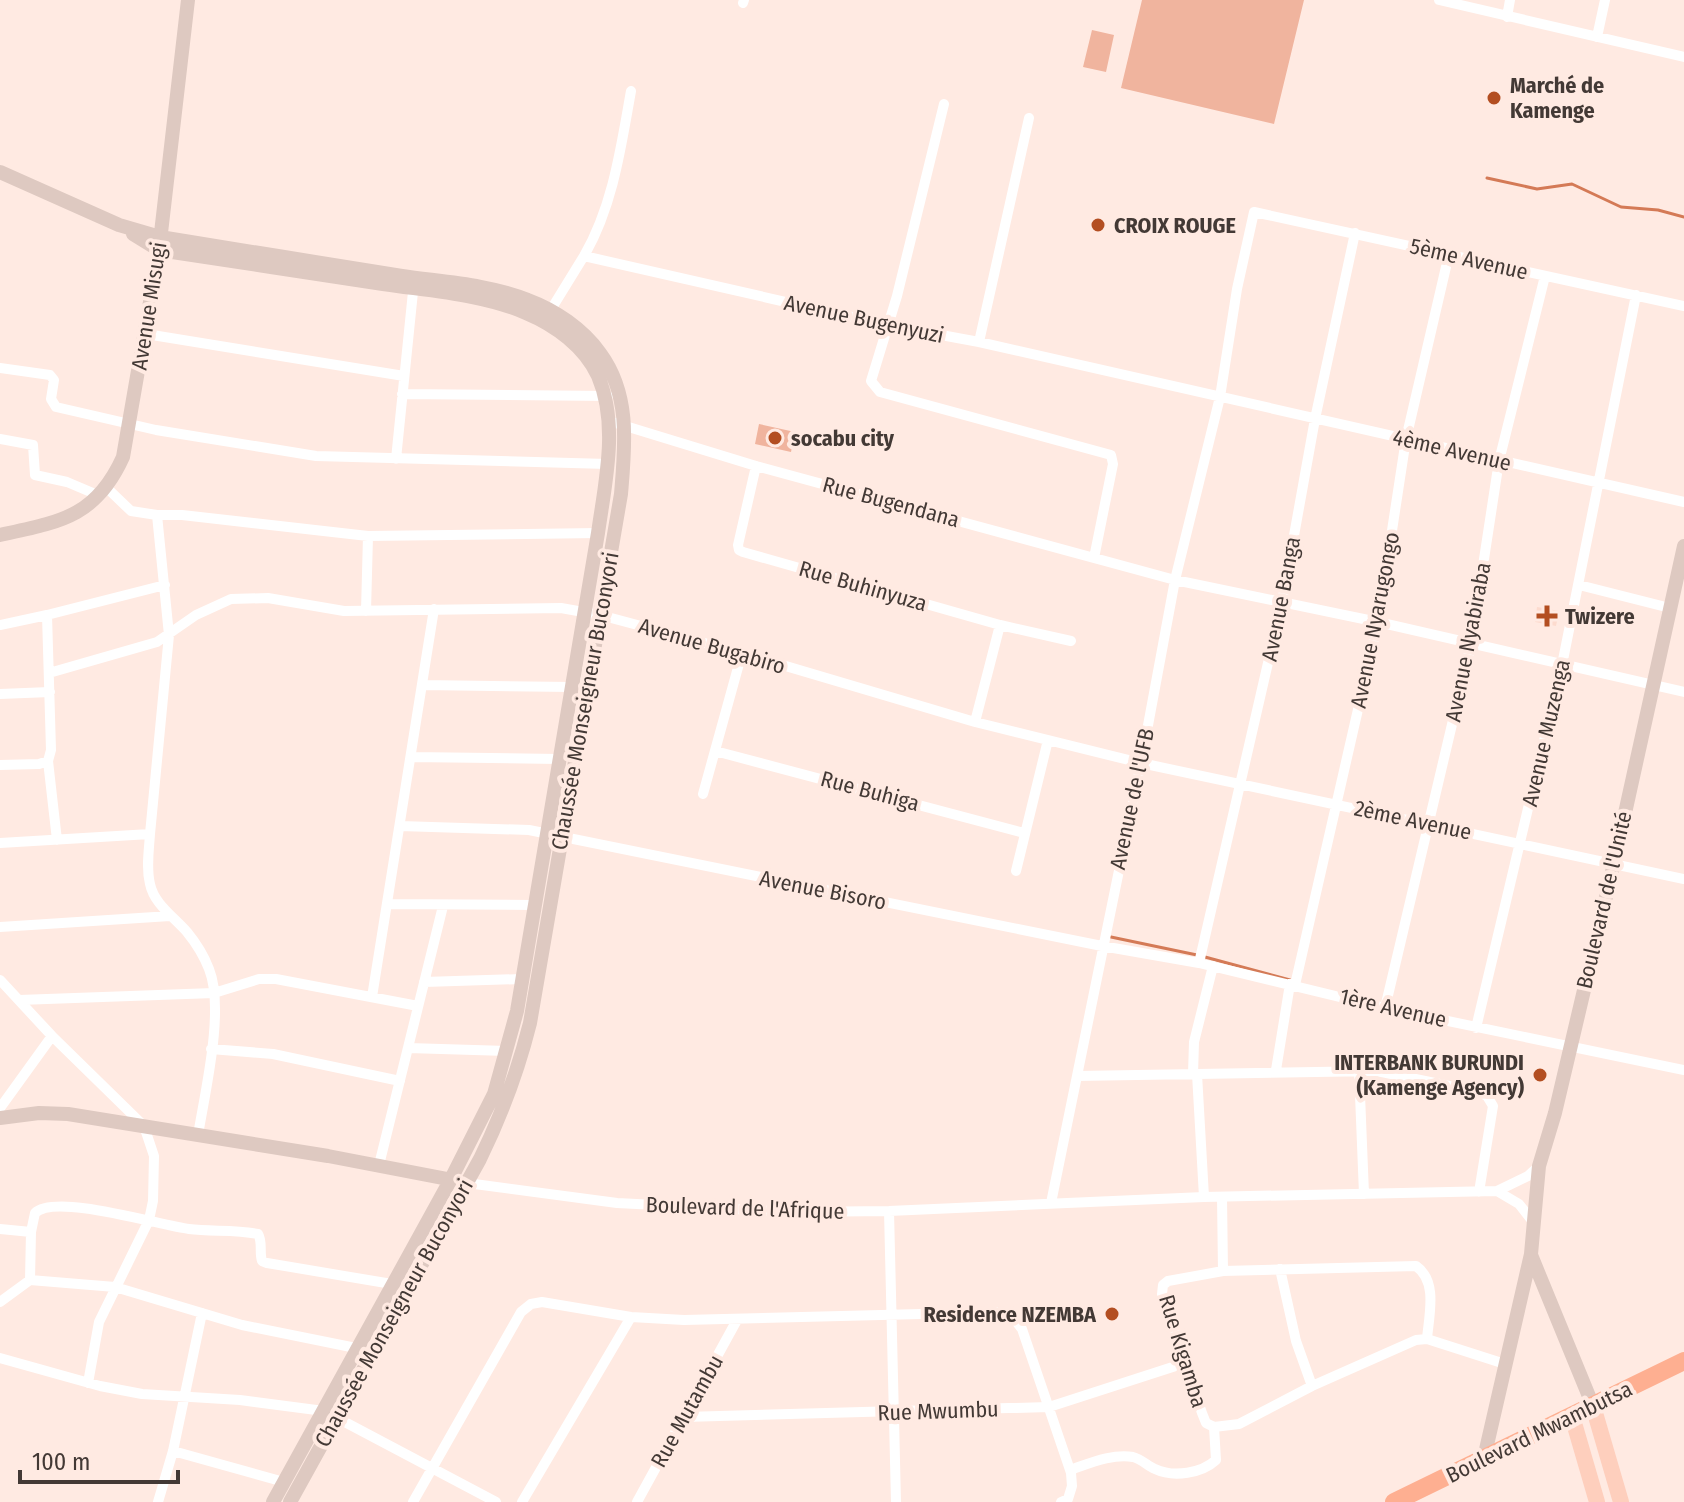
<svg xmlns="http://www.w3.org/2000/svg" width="1684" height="1502" viewBox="0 0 1684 1502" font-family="'Fira Sans Condensed',sans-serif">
  <rect width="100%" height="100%" fill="#ffeae2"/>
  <!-- built -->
  <path fill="#fddbce" d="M1537,607L1559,611L1556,626L1535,622Z"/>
  <!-- green -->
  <path fill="#f0b49e" d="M1142,0H1304L1274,124L1121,88Z
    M1092,30L1114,35L1106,72L1083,67Z
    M759,424L795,432L791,452L755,444Z"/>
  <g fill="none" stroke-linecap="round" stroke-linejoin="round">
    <!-- stream -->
    <path stroke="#d47a56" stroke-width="3" d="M1487,178L1537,189L1572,184L1621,207L1658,210L1684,217
      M1111,937L1197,955
      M1205,957L1290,980"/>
    <!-- street -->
    <path stroke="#fff" stroke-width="10" d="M1439,0L1684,57
      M743,3L744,0
      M1507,17L1510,0
      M1597,37L1605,0
      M944,104L897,296L871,381L880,392L1111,455L1113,464L1094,558
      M584,256C613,206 621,147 631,91
      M547,316L584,256L887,325L979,342L1684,502
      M146,334L404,376
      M979,342L1029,118
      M0,368L50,375L54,380L51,399L56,407L156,430L316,456L608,464
      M402,394L608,396
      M609,421L756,466L1175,580L1378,622L1684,692
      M0,439L33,445L35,475L67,482L100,496
      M396,459L414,282
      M756,466L738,545L739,550L743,552L1000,625L1071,641
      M157,515H182L368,536L598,533
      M1579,585L1670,608
      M366,611L368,536
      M47,615L165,585
      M0,625L47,615L51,750L48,761L39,764L0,765
      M49,673L157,642L196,615L231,599L268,598L344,611L561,608L600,615L742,653L975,722L1141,763L1684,879
      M422,685L572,687
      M0,694L50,692
      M975,722L1000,625
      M715,751L1024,833
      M411,757L559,759
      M48,761L57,840
      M703,794L742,653
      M400,826L529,830L1102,946L1199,963L1385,1008L1684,1070
      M150,834C149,850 146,868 150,884C154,904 174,917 187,932C196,943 204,956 209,969C225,1009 205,1092 198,1135
      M0,843L150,834L169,635L157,515L131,511L107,488
      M1016,871L1048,740
      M388,904L534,905
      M0,927L170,916
      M1199,963L1282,602L1315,419L1355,233
      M0,980L52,1036L144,1126L154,1156L153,1201L149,1220L99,1322L88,1383
      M424,982L522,979
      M1295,985L1378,622L1406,439L1449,254
      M372,997L434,609
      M19,1000L214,993L259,979H276L418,1006
      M1385,1008L1471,644L1499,461L1545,276
      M1476,1028L1562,665L1636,295
      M408,1048L507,1051
      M211,1049L273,1054L400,1081
      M1276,1070L1290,984
      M1359,1070L1364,1194
      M1193,1074L1194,1042L1213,966
      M1197,1074L1204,1197
      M1077,1076L1377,1071L1478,1092L1487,1096L1493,1106L1479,1192
      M0,1108L52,1036
      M379,1165L443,906
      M467,1183L617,1203L793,1212L889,1211L1204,1197L1497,1191L1528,1176L1539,1166
      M1497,1191L1519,1204L1534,1223
      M1222,1197L1223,1271
      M1051,1203L1141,763L1175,580L1220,397L1237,289L1254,212L1684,306
      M889,1211L896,1502
      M0,1229L31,1232
      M1280,1269L1296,1341L1312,1386
      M30,1280L31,1232L35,1213C55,1193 159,1225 189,1229C211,1232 235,1229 258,1234C263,1242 259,1252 262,1261L267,1263L392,1284
      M0,1302L30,1280L115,1287L242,1325L356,1348
      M0,1358L100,1386L142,1394L240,1400L324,1411L496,1502
      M684,1417L1049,1407L1185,1363
      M1214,1427L1206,1423L1202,1413L1162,1294L1163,1285L1168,1281L1223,1271L1416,1266C1438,1281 1429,1315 1427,1339
      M1214,1427L1239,1424L1312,1386L1416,1340L1427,1339L1505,1364
      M173,1451L284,1482
      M1070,1470C1088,1464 1113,1453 1133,1457C1141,1459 1148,1466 1155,1469C1174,1478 1202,1473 1216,1460L1214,1427
      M158,1502L173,1451L202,1313
      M413,1502L521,1312L531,1304L542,1302L631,1317L684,1320L1000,1312L1012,1316L1022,1329L1071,1473L1072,1486L1068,1499L1061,1502
      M522,1502L631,1317
      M637,1502L737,1320"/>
    <!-- secondary -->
    <path stroke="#dec9c1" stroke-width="14" d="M0,172L119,225L160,237C241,250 321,263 402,276C443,282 488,284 528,300C555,310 583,329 600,353C631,395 625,446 621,494L530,1023C518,1071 502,1114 480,1159L290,1502
      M133,234L159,250C234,261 308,273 383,284C430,291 482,294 526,313C555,325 585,347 598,376C619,425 605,483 598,533L517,1011L494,1094L451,1179L273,1502
      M0,535C60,522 96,517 123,457L159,250L188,0
      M0,1118L39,1113L68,1114L328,1156L458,1181
      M1531,1255L1593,1406
      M1484,1458L1531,1254L1539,1166L1555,1113L1614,863L1684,546"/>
    <!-- primary -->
    <path stroke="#fecfbd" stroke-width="16" d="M1593,1406L1621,1502
      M1572,1416L1597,1502"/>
    <!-- highway -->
    <path stroke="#feaf91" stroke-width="18" d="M1394,1502L1684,1361"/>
  </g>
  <!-- markers -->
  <g fill="#b34e21" stroke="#ffeae2" stroke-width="3">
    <circle cx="1494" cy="98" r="8"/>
    <circle cx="1098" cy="225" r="8"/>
    <circle cx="775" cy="438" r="8"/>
    <path d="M1543 604h8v8h8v8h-8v8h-8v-8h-8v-8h8z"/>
    <circle cx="1540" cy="1075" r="8"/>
    <circle cx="1112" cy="1314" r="8"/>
  </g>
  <g text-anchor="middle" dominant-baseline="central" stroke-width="8" stroke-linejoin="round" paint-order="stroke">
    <!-- poi labels -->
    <g font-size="22" font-weight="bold" fill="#433935" stroke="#ffeae2" text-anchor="start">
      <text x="1510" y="85">Marché de<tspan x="1510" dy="25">Kamenge</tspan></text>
      <text x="1114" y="225">CROIX ROUGE</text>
      <text x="791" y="438">socabu city</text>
      <text x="1565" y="616">Twizere</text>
      <text x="1524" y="1062" text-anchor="end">INTERBANK BURUNDI<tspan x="1524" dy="25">(Kamenge Agency)</tspan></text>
      <text x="1096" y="1314" text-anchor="end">Residence NZEMBA</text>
    </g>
    <!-- street labels -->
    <g font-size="22" fill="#433935" stroke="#ffeae2">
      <text transform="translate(1469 259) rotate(13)">5ème Avenue</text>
      <text transform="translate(149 306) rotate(-81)">Avenue Misugi</text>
      <text transform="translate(864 319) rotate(12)">Avenue Bugenyuzi</text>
      <text transform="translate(1452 450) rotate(13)">4ème Avenue</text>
      <text transform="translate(891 502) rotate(15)">Rue Bugendana</text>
      <text transform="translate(863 586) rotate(16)">Rue Buhinyuza</text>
      <text transform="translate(1281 599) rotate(-79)">Avenue Banga</text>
      <text transform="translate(1375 620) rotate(-79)">Avenue Nyarugongo</text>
      <text transform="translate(1468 642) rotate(-79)">Avenue Nyabiraba</text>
      <text transform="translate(712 646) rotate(16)">Avenue Bugabiro</text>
      <text transform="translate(585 701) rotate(-80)">Chaussée Monseigneur Buconyori</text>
      <text transform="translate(1546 733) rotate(-77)">Avenue Muzenga</text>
      <text transform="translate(870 791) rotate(15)">Rue Buhiga</text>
      <text transform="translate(1132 799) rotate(-78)">Avenue de l'UFB</text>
      <text transform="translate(1413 820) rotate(12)">2ème Avenue</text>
      <text transform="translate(823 890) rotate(11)">Avenue Bisoro</text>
      <text transform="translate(1604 900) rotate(-77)">Boulevard de l'Unité</text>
      <text transform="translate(1393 1008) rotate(13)">1ère Avenue</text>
      <text transform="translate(745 1208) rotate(2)">Boulevard de l'Afrique</text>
      <text transform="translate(394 1313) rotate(-61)">Chaussée Monseigneur Buconyori</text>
      <text transform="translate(1183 1351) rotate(73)">Rue Kigamba</text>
      <text transform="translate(687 1411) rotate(-61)">Rue Mutambu</text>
      <text transform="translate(938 1411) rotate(-2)">Rue Mwumbu</text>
      <text transform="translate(1539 1432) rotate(-26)">Boulevard Mwambutsa</text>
    </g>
  </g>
  <!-- scale -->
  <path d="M20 1470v12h158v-12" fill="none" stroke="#433935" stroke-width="4"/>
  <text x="32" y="1470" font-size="24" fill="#433935" stroke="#ffeae2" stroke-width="6" paint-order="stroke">100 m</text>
</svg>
